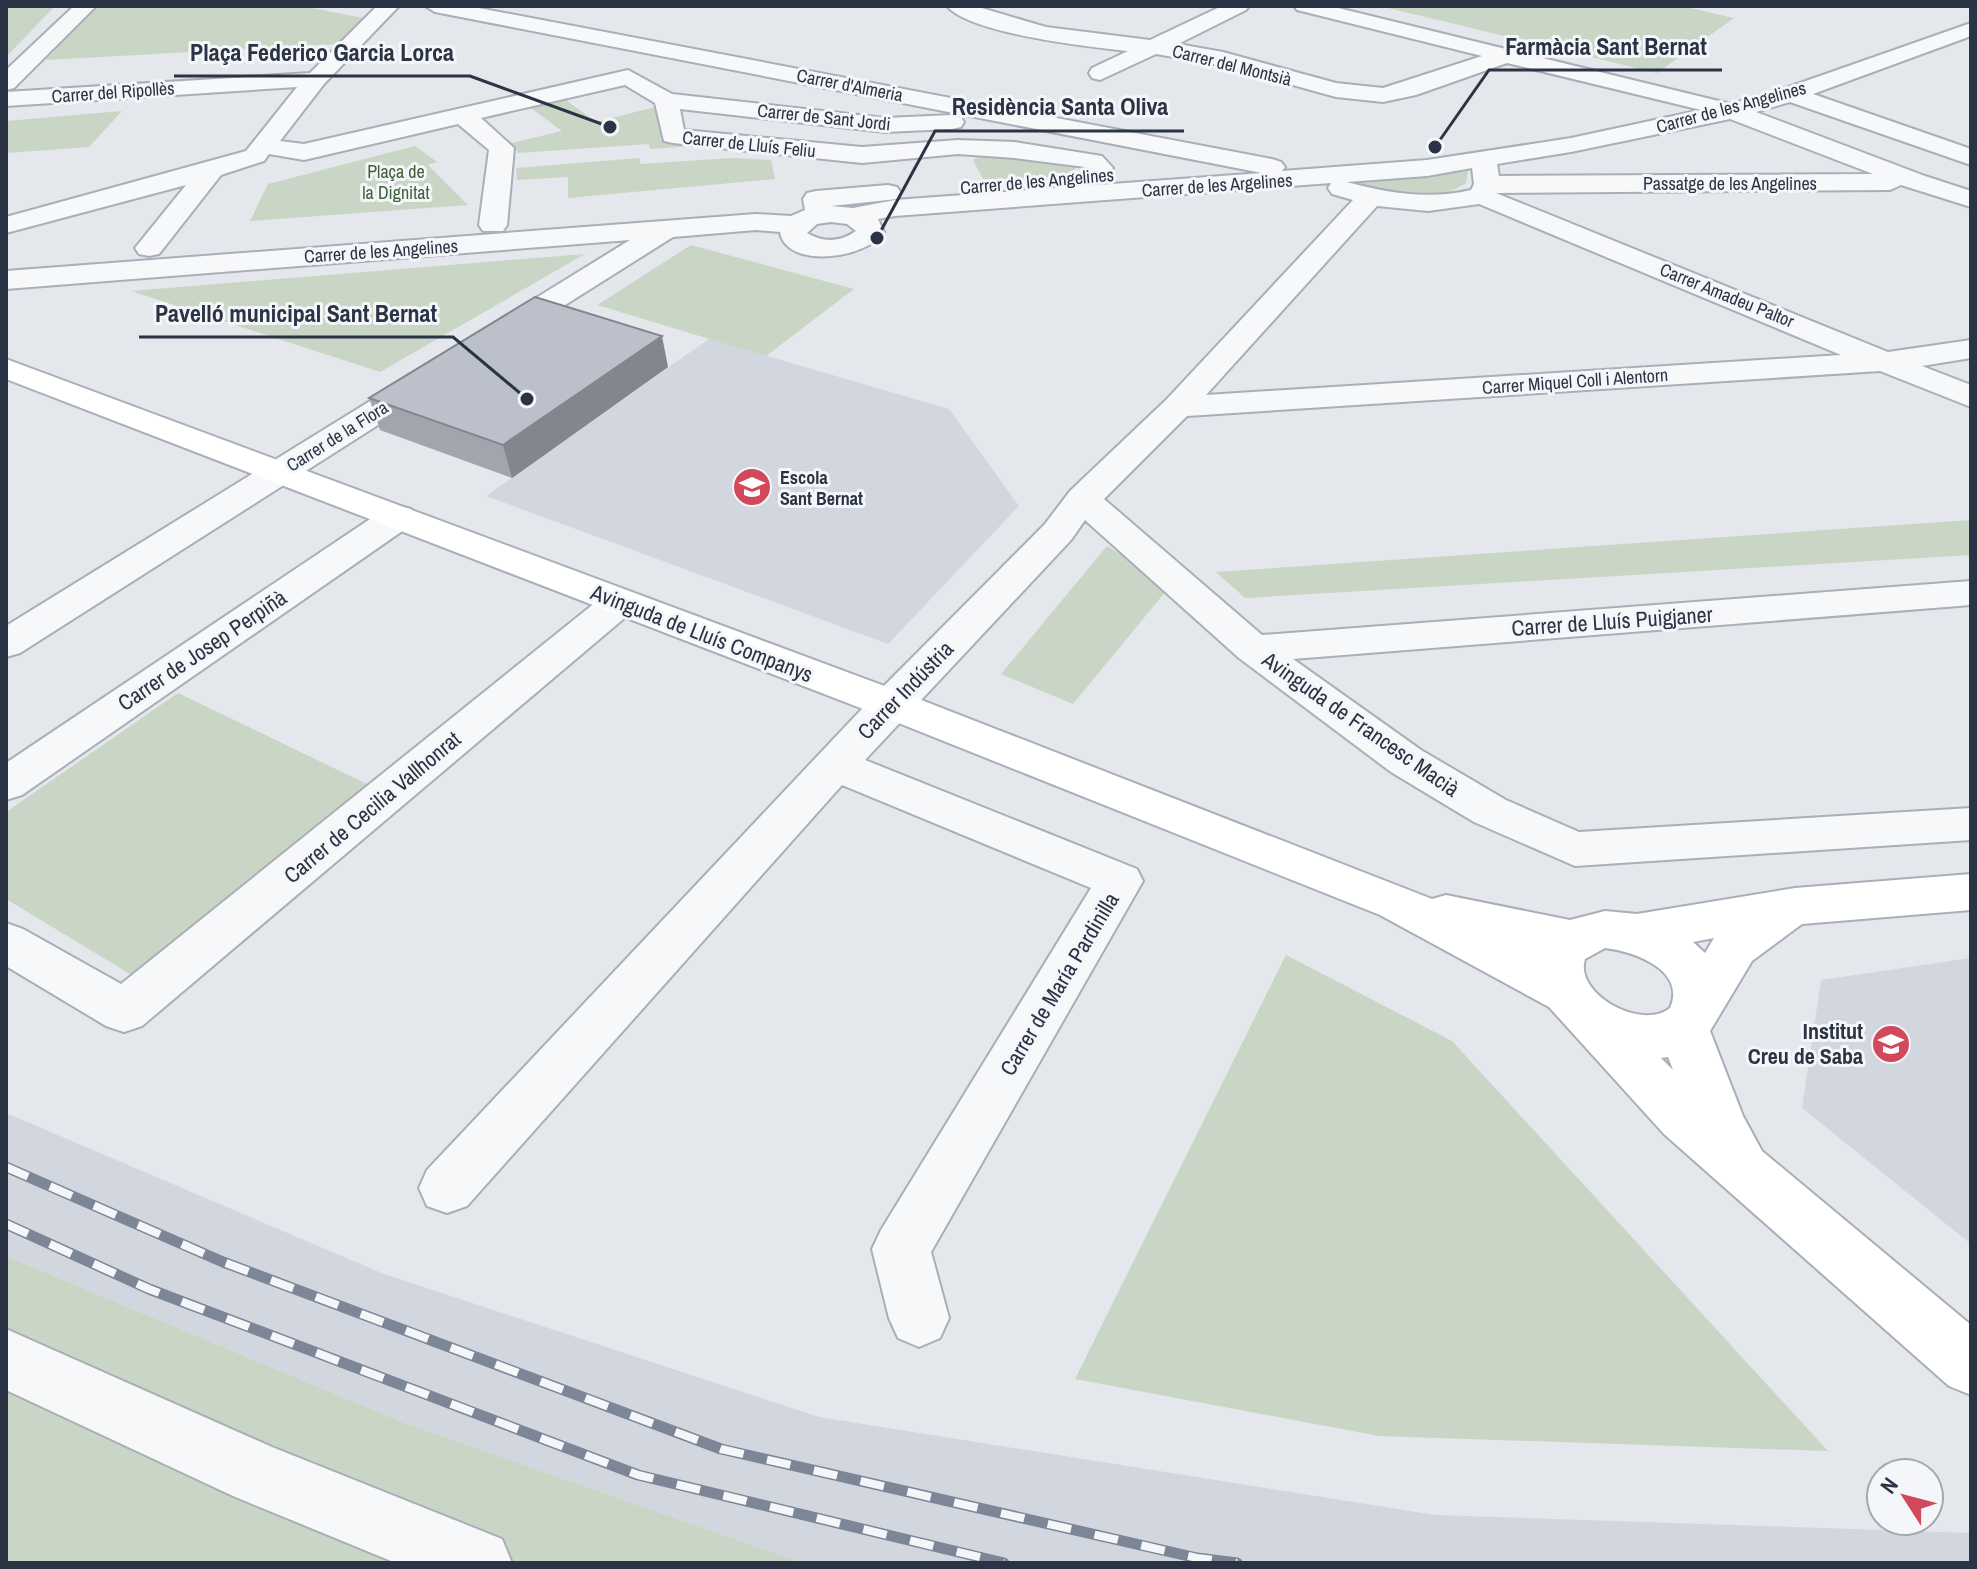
<svg xmlns="http://www.w3.org/2000/svg" width="1977" height="1569" viewBox="0 0 1977 1569" font-family="'Archivo Narrow',sans-serif">
  <rect width="100%" height="100%" fill="#e4e7ec"/>
  <!-- built -->
  <path fill="#d2d6de" d="M709,339L949,409L1019,506L888,644L486,496Z
    M1971,958V1244L1802,1108L1821,980Z
    M6,1113L384,1274L819,1417L1435,1515L1971,1533V1563H803L402,1422L6,1256Z"/>
  <!-- green -->
  <path fill="#c9d6c5" d="M6,6H55L6,57Z
    M96,6H302L368,19L340,44L46,60Z
    M1380,6H1681L1734,18L1657,73Z
    M559,95L596,122L655,107L669,138L707,145L650,149L649,144L518,153L512,143L562,131L524,103Z
    M122,111L89,147L6,153V121Z
    M415,146L437,162L428,165L468,205L250,221L268,184Z
    M988,152L1075,163L1078,167L1064,176L984,181L973,160Z
    M640,158V164L733,158L771,160L775,179L568,198V177L517,180L516,168Z
    M1468,171L1466,183C1428,208 1384,191 1342,183Z
    M691,245L854,289L766,356L597,305Z
    M585,254L380,372L131,291Z
    M1971,520V555L1245,598L1216,572Z
    M1107,546L1171,585L1073,704L1001,674Z
    M178,693L369,785L135,977L6,899V812Z
    M1286,955L1452,1041L1828,1451L1379,1436L1075,1379Z
    M6,1256L402,1422L803,1563H6Z"/>
  <g fill="none" stroke-linecap="round" stroke-linejoin="round">
    <defs>
      <path id="street" d="M74,6H96L14,88L6,90V70Z
        M377,6H399L324,84L280,141L304,144L628,70L672,94L885,118L952,115L961,117L964,122L961,127L952,129L885,132L680,109L684,130L862,147L958,140L1015,142L1102,156L1113,168L1109,173L1100,176L1085,167L1015,158L958,154L862,163L673,143L664,141L655,103L625,85L481,118L514,148L507,225L503,231H483L479,225L489,150L458,124L304,160L269,154L264,161L221,175L159,254L149,256L139,254L135,248L186,185L6,233V217L246,151L297,87L6,106V92L310,73Z
        M425,6H468L1272,159L1281,162L1285,167L1282,171L1427,160L1571,138L1701,110L1507,63L1416,95L1383,102L1336,97L1220,65L1156,54L1100,80L1092,78L1089,73L1092,68L1128,51C1091,47 970,34 947,6H975L1046,27L1150,40L1222,6H1249L1246,10L1178,44L1223,52L1336,83L1383,88L1482,56L1297,10L1294,6H1330L1731,104L1783,89L1971,23V36L1813,94L1971,149V165L1790,102L1756,112L1925,176L1971,191V207L1901,185L1890,190L1496,193L1888,352L1971,340V358L1922,366L1971,385V407L1880,371L1187,416L1104,499L1262,635L1971,581V605L1293,659L1421,750L1506,800L1579,832L1971,808V840L1575,866L1474,822L1391,772L1239,658L1085,520L1071,540L865,760L1137,869L1143,881L931,1252L949,1318L940,1338L919,1347L898,1338L889,1318L872,1249L881,1230L1091,888L842,785L467,1206L447,1213L427,1206L419,1188L427,1170L876,694L1045,524L1070,491L1166,400L1353,200L1332,194L1328,188L1331,183L895,216L878,219L884,232C865,260 786,269 780,232L756,230L673,237L511,339L500,342L489,339L485,333L489,327L630,240L6,289V271L756,214L791,216L805,210L803,199L807,193L816,191L888,185L897,187L901,193L897,199L831,206L853,208L895,200L1262,173L435,12ZM1730,119L1873,174L1499,176L1497,164L1571,152ZM1472,168L1474,184L1471,190C1428,200 1388,193 1347,182L1427,176ZM1479,204L1841,355L1206,395L1377,206L1428,211ZM831,222L847,224L856,231C840,242 824,243 807,233L817,224Z
        M425,371L436,374L441,381L436,388L20,653L6,657V626L414,374Z
        M398,506L411,509L416,517L411,525L22,795L6,800V763L385,509Z
        M620,590L634,594L639,602L634,610L142,1026L124,1032L106,1026L6,966V923L23,929L121,984L606,594Z
        M6,1329L272,1447L502,1539L512,1563H396L233,1496L6,1390Z"/>
      <path id="secondary" d="M6,359L906,694L1432,899L1446,895L1570,920L1605,911L1637,914L1795,888L1971,874V910L1802,924L1752,961L1710,1031L1743,1116L1762,1151L1971,1325V1395L1949,1386L1664,1134L1549,1007L1380,915L876,714L6,379ZM1714,938L1705,953L1693,942ZM1605,948C1633,951 1687,970 1670,1008C1641,1031 1574,994 1585,959ZM1668,1057L1673,1070L1661,1058Z"/>
    </defs>
    <!-- street casing -->
    <use href="#street" stroke="#a9aeb7" stroke-width="4"/>
    <!-- secondary casing -->
    <use href="#secondary" stroke="#a9aeb7" stroke-width="4"/>
    <!-- street -->
    <use href="#street" fill="#f7f8fa" fill-rule="evenodd"/>
    <!-- secondary -->
    <use href="#secondary" fill="#fff" fill-rule="evenodd"/>
    <defs>
      <path id="rail" d="M6,1167L223,1262L721,1449L1197,1558L1237,1563
        M6,1224L149,1289L638,1475L1004,1563"/>
    </defs>
    <!-- rail casing -->
    <use href="#rail" stroke="#7d8696" stroke-width="11"/>
    <!-- rail -->
    <use href="#rail" stroke="#f4f6f9" stroke-width="8" stroke-dasharray="24" stroke-linecap="butt"/>
  </g>
  <!-- wall -->
  <path fill="#a1a5ae" d="M668,367L512,478L380,430L369,398Z"/>
  <!-- shaded-wall -->
  <path fill="#83868d" d="M662,336L668,367L512,478L503,445Z"/>
  <!-- building -->
  <path fill="#bbc0ca" stroke="#83868d" stroke-width="2" d="M535,297L662,336L503,445L369,398Z"/>
  <!-- icons -->
  <defs>
    <symbol id="school-disc" viewBox="-11 -11 22 22"><circle r="9.5" fill="#d1495b" stroke="#f4f6f9"/><path d="M0-5L7-2L0 1L-7-2ZM-4 1L0 2.5L4 1V4Q0 6-4 4Z" fill="#fff"/></symbol>
  </defs>
  <g fill-rule="evenodd">
    <use href="#school-disc" x="730" y="465" width="44" height="44"/>
    <use href="#school-disc" x="1869" y="1022" width="44" height="44"/>
  </g>
  <g text-anchor="middle" dominant-baseline="central" stroke-width="6" stroke-linejoin="round" paint-order="stroke">
    <!-- far-street labels -->
    <g font-size="18" fill="#2b3445" stroke="#f4f6f9">
      <text transform="translate(1232 65) rotate(14)">Carrer del Montsià</text>
      <text transform="translate(850 85) rotate(11)">Carrer d'Almeria</text>
      <text transform="translate(113 92) rotate(-4)">Carrer del Ripollès</text>
      <text transform="translate(1731 107) rotate(-15)">Carrer de les Angelines</text>
      <text transform="translate(824 117) rotate(6)">Carrer de Sant Jordi</text>
      <text transform="translate(749 144) rotate(6)">Carrer de Lluís Feliu</text>
      <text transform="translate(1037 181) rotate(-5)">Carrer de les Angelines</text>
      <text x="1730" y="183">Passatge de les Angelines</text>
      <text transform="translate(1217 185) rotate(-4)">Carrer de les Argelines</text>
      <text transform="translate(381 251) rotate(-4)">Carrer de les Angelines</text>
      <text transform="translate(1727 295) rotate(22)">Carrer Amadeu Paltor</text>
      <text transform="translate(1575 381) rotate(-4)">Carrer Miquel Coll i Alentorn</text>
      <text transform="translate(337 436) rotate(-32)">Carrer de la Flora</text>
    </g>
    <!-- far-park labels -->
    <g font-size="18" fill="#3f6138" stroke="#f4f6f9">
      <text x="396" y="171">Plaça de<tspan x="396" dy="21">la Dignitat</tspan></text>
    </g>
    <!-- far-poi labels -->
    <g font-size="18" font-weight="bold" fill="#2b3445" stroke="#f4f6f9" text-anchor="start">
      <text x="780" y="477">Escola<tspan x="780" dy="21">Sant Bernat</tspan></text>
    </g>
    <!-- street labels -->
    <g font-size="22" fill="#2b3445" stroke="#f4f6f9">
      <text transform="translate(1612 621) rotate(-4)">Carrer de Lluís Puigjaner</text>
      <text transform="translate(702 633) rotate(21)">Avinguda de Lluís Companys</text>
      <text transform="translate(202 650) rotate(-34)">Carrer de Josep Perpiñà</text>
      <text transform="translate(905 690) rotate(-46)">Carrer Indústria</text>
      <text transform="translate(1361 724) rotate(35)">Avinguda de Francesc Macià</text>
      <text transform="translate(372 807) rotate(-40)">Carrer de Cecilia Vallhonrat</text>
      <text transform="translate(1059 984) rotate(-59)">Carrer de María Pardinilla</text>
    </g>
    <!-- poi labels -->
    <g font-size="22" font-weight="bold" fill="#2b3445" stroke="#f4f6f9" text-anchor="end">
      <text x="1863" y="1031">Institut<tspan x="1863" dy="25">Creu de Saba</tspan></text>
    </g>
  </g>
  <!-- callouts -->
  <path fill="none" stroke="#2b3445" stroke-width="3" d="M1435 147L1489 70H1722M610 127L470 76H174M877 238L935 131H1184M527 399L453 337H139"/>
  <g fill="#2b3445" stroke="#f4f6f9" stroke-width="3">
    <circle cx="1435" cy="147" r="8"/>
    <circle cx="610" cy="127" r="8"/>
    <circle cx="877" cy="238" r="8"/>
    <circle cx="527" cy="399" r="8"/>
  </g>
  <g font-size="24" text-anchor="middle" font-weight="bold" fill="#2b3445" stroke="#f4f6f9" stroke-width="6" stroke-linejoin="round" paint-order="stroke">
    <text x="1606" y="55">Farmàcia Sant Bernat</text>
    <text x="322" y="61">Plaça Federico Garcia Lorca</text>
    <text x="1060" y="115">Residència Santa Oliva</text>
    <text x="296" y="322">Pavelló municipal Sant Bernat</text>
  </g>
  <!-- border -->
  <rect width="1977" height="1569" fill="none" stroke="#2b3445" stroke-width="16"/>
  <!-- north arrow -->
  <g transform="translate(1905 1497) rotate(306)"><circle r="38" fill="#f4f6f9" stroke="#a4a8b1" stroke-width="2"/>
  <path d="M0-6L14 30L0 20L-14 30Z" fill="#d1495b"/>
  <text y="-12" font-size="22" font-weight="bold" text-anchor="middle" fill="#2b3445">N</text>
  </g>
</svg>
